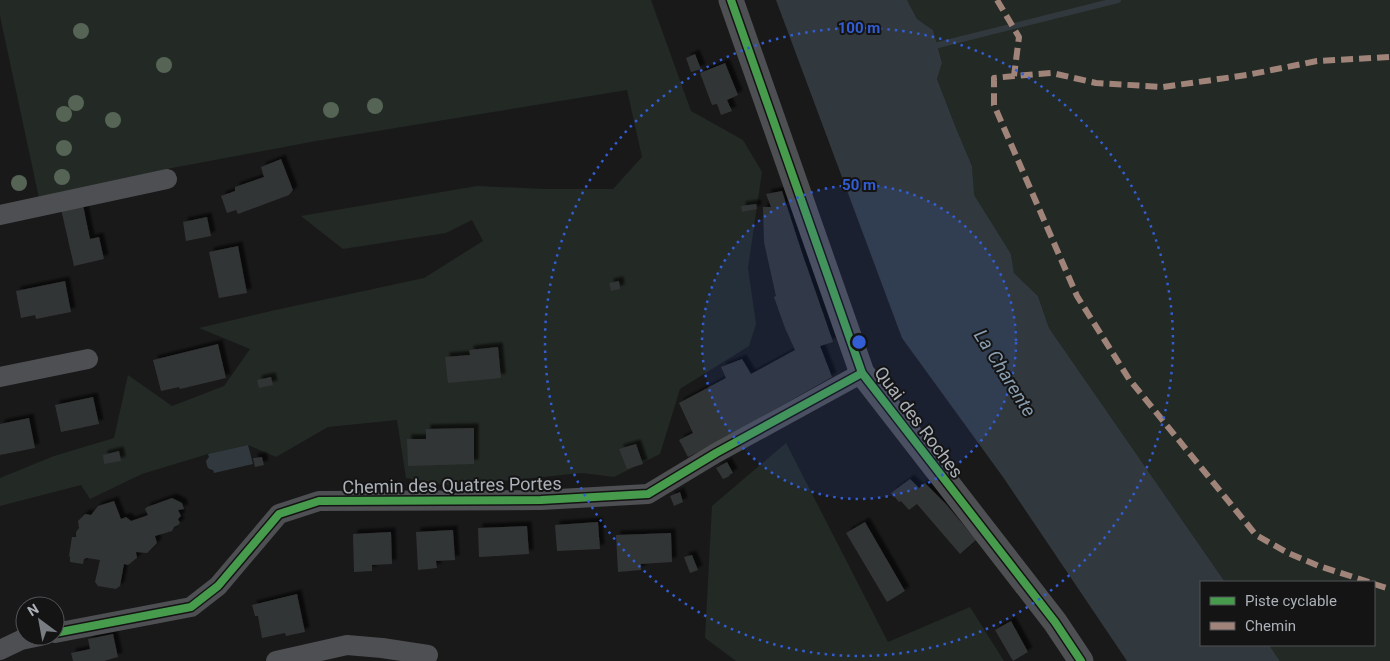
<svg xmlns="http://www.w3.org/2000/svg" width="1390" height="661" viewBox="0 0 1390 661" font-family="Roboto,sans-serif">
  <defs>
    <filter id="shadow"><feDropShadow dx="4.5" dy="-4.5" stdDeviation="1" flood-color="#0009"/></filter>
  </defs>
  <rect width="100%" height="100%" fill="#19191a"/>
  <!-- green -->
  <path fill="#232924" d="M0,0H651L691,111L743,140L762,172L748,268L756,324L749,346L680,389L660,454L614,477L582,473L452,486L406,478L397,420L328,427L276,457L248,445L208,454L142,474L90,499L81,485L0,506V478L54,456L114,438L128,375L172,406L224,386L250,349L199,328L271,311L424,278L483,241L472,220L446,233L343,249L301,216L477,186L545,189H613L642,157L627,90L316,141L172,168L39,198L0,16Z
    M907,0H1390V661H1280L1269,645H1374V582H1225L1049,328L1038,296L1014,273L1011,254L973,195L972,166L956,128L937,79L942,63L933,30L917,19Z
    M786,443L888,642L970,607L1004,661H736L705,638L712,506Z"/>
  <!-- water -->
  <path fill="#32393e" d="M776,0H907L917,19L933,30L942,63L937,79L956,128L972,166L974,195L1011,254L1014,273L1038,296L1049,328L1225,582H1201V645H1269L1280,661H1127L1003,477L902,338Z
    M248,445L253,464L214,473L213,470C207,469 207,466 206,461L209,457L208,454Z"/>
  <g fill="none" stroke-linecap="round" stroke-linejoin="round">
    <!-- stream -->
    <path stroke="#32393e" stroke-width="6" d="M930,47L1118,0"/>
  </g>
  <!-- building -->
  <path fill="#333435" filter="url(#shadow)" d="M695,54L701,69L691,72L686,58Z
    M725,63L738,95L727,100L732,111L721,115L717,104L712,105L700,73Z
    M281,159L293,190L289,195L238,214L236,210L227,213L221,196L235,191V187L264,177L261,167Z
    M782,191L801,250L833,342L820,346L832,377L703,450L688,457L679,440L693,433L679,403L726,378L721,367L742,359L751,374L795,350L785,328L774,297L776,296L764,242L763,207H771L766,194Z
    M756,204L757,209L742,212L741,206Z
    M83,205L90,239L99,237L104,259L74,266L61,209Z
    M207,217L211,236L186,241L183,222Z
    M238,246L247,293L219,298L209,252Z
    M65,281L71,312L36,319L35,315L21,318L16,291Z
    M619,281L620,289L611,291L609,283Z
    M218,344L226,378L180,389L179,387L161,391L153,360Z
    M498,347L501,378L448,383L445,357L470,355L469,350Z
    M271,377L273,385L259,388L257,380Z
    M93,397L99,424L61,432L55,405Z
    M29,418L35,448L0,455V424Z
    M474,428V464L408,466L407,439H426V429Z
    M636,444L643,464L627,469L619,449Z
    M119,451L121,461L104,464L103,455Z
    M262,457L264,465L255,467L253,458Z
    M727,462L733,473L729,475L730,476L723,479L716,468Z
    M910,479L919,488L925,483L946,504L976,540L960,554L917,504L909,510L901,501L899,502L891,493Z
    M680,492L683,502L674,506L670,496Z
    M172,498L182,503L184,509L178,510L181,516L178,519L180,523L178,525L174,527L172,531L155,536L157,543L147,553L136,552L137,558L128,565L124,564L120,586L116,589L98,586L95,582L100,560L87,558L84,559L83,564L70,562V557L69,556L72,537H76V532L79,528L78,521L85,514L91,515L98,506L114,501L121,519L126,517L131,521L148,515L145,509L147,507Z
    M598,522L600,549L557,551L555,525Z
    M865,522L905,591L887,602L846,533Z
    M527,526L529,554L479,557L478,528Z
    M453,530L455,560L436,561L437,568L418,570L416,532Z
    M391,532L392,564L372,565V571L354,572L353,534Z
    M671,533L672,562L641,564V570L618,572L616,535Z
    M692,555L698,570L690,573L684,557Z
    M297,594L305,632L286,636L285,633L262,638L258,616H255L252,605Z
    M1011,621L1028,652L1013,661L995,630Z
    M113,634L118,657L104,661H73L71,653L90,649L88,639Z"/>
  <g fill="none" stroke-linecap="round" stroke-linejoin="round">
    <!-- minor -->
    <path stroke="#4e4f52" stroke-width="20" d="M0,215L167,179
      M0,377L88,359
      M55,633L191,607L218,586L279,514L319,501L541,500L648,494L716,453L862,373
      M0,650L21,640L40,636
      M276,661L347,645L382,648L428,655"/>
    <!-- tertiary -->
    <path stroke="#4e4f52" stroke-width="25" d="M731,0L862,373L1055,622L1081,661"/>
    <!-- quiet -->
    <path stroke="#a18479" stroke-width="6" stroke-dasharray="12 6" stroke-linecap="butt" d="M997,0L1019,37L1014,76
      M1369,582L1319,566L1288,553L1256,535L1129,379L1077,296L994,105V78L1014,76L1052,73L1096,83L1163,87L1247,75L1317,61L1390,57
      M1374,584L1390,589"/>
    <defs>
      <path id="cycleway" d="M731,0L862,373L1055,622L1081,661
        M55,633L191,607L218,586L279,514L319,501L541,500L648,494L716,453L862,373"/>
    </defs>
    <!-- cycleway casing -->
    <use href="#cycleway" stroke="#141415" stroke-width="11"/>
    <!-- cycleway -->
    <use href="#cycleway" stroke="#469c4c" stroke-width="8"/>
  </g>
  <!-- trees -->
  <g fill="#556455">
    <circle cx="81" cy="31" r="8"/>
    <circle cx="164" cy="65" r="8"/>
    <circle cx="76" cy="103" r="8"/>
    <circle cx="375" cy="106" r="8"/>
    <circle cx="331" cy="110" r="8"/>
    <circle cx="64" cy="114" r="8"/>
    <circle cx="113" cy="120" r="8"/>
    <circle cx="64" cy="148" r="8"/>
    <circle cx="62" cy="177" r="8"/>
    <circle cx="19" cy="183" r="8"/>
  </g>
  <!-- distance rings -->
  <circle cx="859" cy="342" r="157" fill="#325dd3" fill-opacity=".12"/>
  <g fill="none" stroke="#325dd3" stroke-width="2.5" stroke-dasharray="2.5 5">
    <circle cx="859" cy="342" r="157"/>
    <circle cx="859" cy="342" r="314"/>
  </g>
  <g text-anchor="middle" dominant-baseline="central" stroke-width="4" stroke-linejoin="round" paint-order="stroke">
    <!-- street labels -->
    <g font-size="18" fill="#acb1b8" stroke="#141415">
      <text transform="translate(919 422) rotate(53)">Quai des Roches</text>
      <text transform="translate(452 485) rotate(-1)">Chemin des Quatres Portes</text>
    </g>
    <!-- water labels -->
    <g font-size="19" font-style="italic" fill="#889eaf" stroke="#141415">
      <text transform="translate(1005 373) rotate(58)">La Charente</text>
    </g>
  </g>
  <circle cx="859" cy="342" r="8" fill="#325dd3" stroke="#141415" stroke-width="2.5"/>
  <g font-size="15" text-anchor="middle" font-weight="bold" fill="#325dd3" stroke="#141415" stroke-width="4" stroke-linejoin="round" paint-order="stroke">
    <text x="859" y="33">100 m</text>
    <text x="859" y="190">50 m</text>
  </g>
  <!-- legend -->
  <rect x="1200" y="581" width="175" height="65" fill="#141415" stroke="#515356"/>
  <rect x="1210" y="597" width="25" height="8" fill="#469c4c" stroke="#515356"/>
  <text x="1245" y="606" font-size="15" fill="#acb1b8">Piste cyclable</text>
  <rect x="1210" y="622" width="25" height="8" fill="#a18479" stroke="#515356"/>
  <text x="1245" y="631" font-size="15" fill="#acb1b8">Chemin</text>
  <!-- north arrow -->
  <g transform="translate(40 621) rotate(328)"><circle r="24" fill="#141415" stroke="#515356"/>
  <path d="M0-4L9 19L0 12L-9 19Z" fill="#797c81"/>
  <text y="-8" font-size="14" font-weight="bold" text-anchor="middle" fill="#acb1b8">N</text>
  </g>
</svg>
